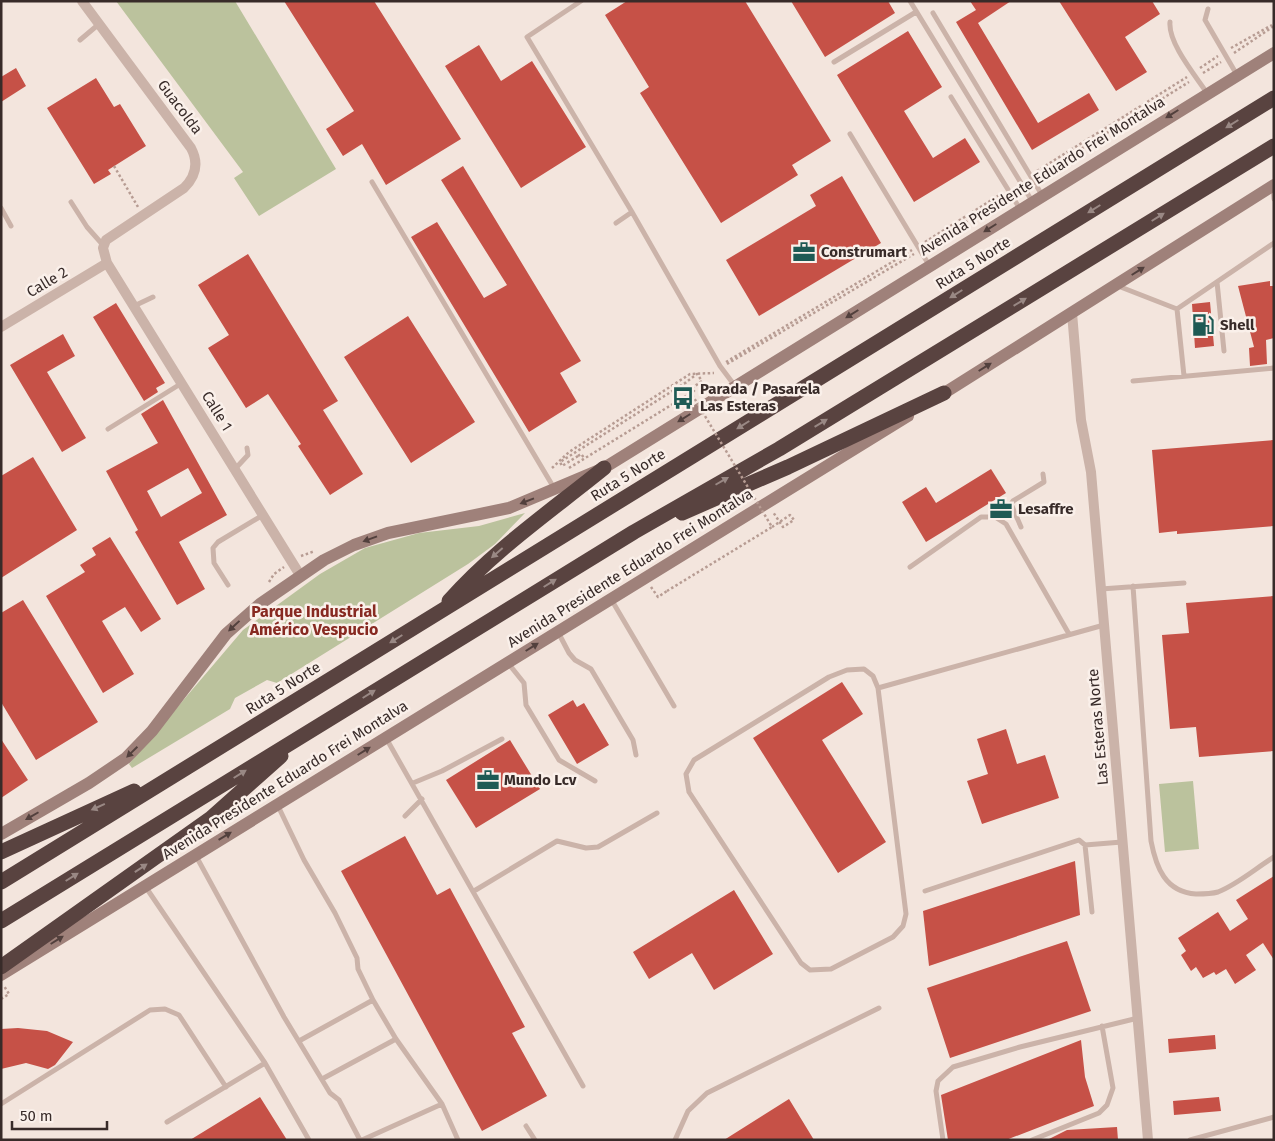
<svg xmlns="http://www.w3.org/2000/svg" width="1275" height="1141" viewBox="0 0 1275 1141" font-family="'Fira Sans',sans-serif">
  <rect width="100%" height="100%" fill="#f3e5dd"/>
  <!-- green -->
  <path fill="#bbc29d" d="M116,1H235L336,169L259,216L234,178L243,172Z
    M525,513L495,544L468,564L277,683L267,680L235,698L230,709L132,768L129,764L243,630L320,574L365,548L419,533L479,526Z
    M1193,781L1199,849L1165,852L1159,784Z"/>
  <!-- building -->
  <path fill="#c65147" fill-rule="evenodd" d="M284,1H374L461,139L386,185L362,144L343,156L326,129L354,111Z
    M627,1H745L831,141L792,165L798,175L721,223L640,93L649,87L605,15Z
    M791,1H888L895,13L825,57Z
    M970,1H1011L978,23L1038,123L1089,93L1099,110L1032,150L956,22L976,10Z
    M1059,1H1152L1160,14L1125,37L1147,72L1116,91Z
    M908,31L942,87L904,111L933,158L965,138L980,162L914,202L837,75Z
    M479,45L501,81L532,61L586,147L521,188L445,66Z
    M16,68L26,86L1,102V77Z
    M96,78L114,107L120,104L146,146L108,170L111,174L94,184L47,108Z
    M463,166L581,361L560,373L577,402L529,432L411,237L437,222L484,298L507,285L441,180Z
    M842,176L881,243L759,316L726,260L816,206L810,195Z
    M248,254L338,401L323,410L363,474L330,495L298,446L301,444L268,394L246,408L208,348L229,335L198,285Z
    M1270,281V286H1274V338L1266,340L1267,364L1250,366L1249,348L1254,347L1238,286Z
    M1210,302L1214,346L1195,348L1192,304Z
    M116,303L165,383L156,388L158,392L144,401L93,317Z
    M408,316L475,422L411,463L344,357Z
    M63,334L75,356L47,372L86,438L62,452L10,365Z
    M163,400L227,515L179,542L205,589L177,605L135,532L138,530L106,471L158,443L141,414ZM188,468L202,493L161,517L147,491Z
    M1274,440V526L1177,534V531L1159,533L1152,450Z
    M33,457L77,530L1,578V476Z
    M991,469L1006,493L926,542L902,502L926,487L936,503Z
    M110,537L161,619L141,632L125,607L102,621L134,674L103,693L46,596L85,572L80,565L96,555L92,548Z
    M1274,596V751L1199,757L1196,727L1170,729L1162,635L1189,633L1186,603Z
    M23,600L98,722L36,760L1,702V613Z
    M842,682L863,714L822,740L886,842L838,873L753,738Z
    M573,700L577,707L584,703L609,745L577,764L548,715Z
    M1006,729L1017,764L1045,755L1059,798L982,824L967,781L988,774L977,739Z
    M1,739L28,780L1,798Z
    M510,740L540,789L476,828L446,780Z
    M405,836L437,895L450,888L525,1027L512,1033L547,1096L482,1131L341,871Z
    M1075,861L1080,915L929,966L923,911Z
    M1274,876V960L1263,943L1246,955L1256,970L1235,984L1226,969L1216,975L1214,972L1203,978L1196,967L1191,971L1181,955L1186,951L1178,938L1218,912L1230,931L1248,919L1236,900Z
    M734,890L773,954L714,990L692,953L649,979L633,952Z
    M1067,941L1091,1011L950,1058L927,988Z
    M18,1028L47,1031L73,1042L55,1065L48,1069L26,1063L1,1069V1029Z
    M1215,1035L1216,1049L1169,1053L1168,1039Z
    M1081,1040L1085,1077L1094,1106L1006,1140H948L941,1095Z
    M260,1097L287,1140H190Z
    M1219,1097L1221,1111L1174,1115L1173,1101Z
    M789,1099L814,1140H724Z
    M1117,1127L1118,1140H1047L1067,1130Z"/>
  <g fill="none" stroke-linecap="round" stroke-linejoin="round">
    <!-- path -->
    <path stroke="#b79c93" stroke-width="2.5" stroke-dasharray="2.5 2.5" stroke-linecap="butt" d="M1231,48L1272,25
      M1234,53L1274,26
      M1200,68L1218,56
      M1203,73L1221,62
      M114,166L138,207
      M1037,171L1187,77
      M1039,175L1189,82
      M925,242L1001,194
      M927,246L1003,199
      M726,362L912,250
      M727,364L914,254
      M578,456L581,454L585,459
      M552,468L569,452L690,374L714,373
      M569,468L694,391L692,388L702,381L697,374L685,383
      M772,527L790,515L794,520L783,527L773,512
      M301,556L315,551
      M269,582L274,574L284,567
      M651,587L658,597L667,591
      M1,999L9,994L4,986"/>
    <!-- service -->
    <path stroke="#cbb3a9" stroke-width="5" d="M581,1L527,37L632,212L720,366L735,386
      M910,1L1032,201
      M1208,9L1205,20L1237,75
      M933,13L1042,195
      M1170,22C1168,43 1195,75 1207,93
      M80,40L99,24
      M834,62L916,12
      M951,97L1020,209
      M850,134L929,265
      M372,182L554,488
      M1273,187L1274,199
      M71,202L87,227L103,245
      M1,208L11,226
      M616,223L632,212
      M1217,282L1224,351
      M1118,286L1177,309
      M134,306L153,297
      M1177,309L1274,243
      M1177,309L1184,376
      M1133,381L1274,368
      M108,429L182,383
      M235,469L248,455L247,448
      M1021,527L1011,504L1013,501L1044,482L1043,474
      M910,567L981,517H995L1006,524L1069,634
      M228,585L214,563L213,548L218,542L263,515
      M1133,586L1151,841C1156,867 1165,892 1196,894C1203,894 1211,894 1218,892C1238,884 1256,868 1274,857
      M1101,589L1184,583
      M611,599L674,706
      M558,632L569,653L575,660L591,669L633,740L636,755
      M508,663L524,683L526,705L559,760L595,781
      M864,669L873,676L878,688L906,914L903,926L893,937L831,969L810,970L801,963L689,792L686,774L694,760L829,677L847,670Z
      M878,688L1104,625
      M386,738L583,1086
      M413,783L442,771L502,739
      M278,806L304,860L335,913L357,958L358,969L373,1000L396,1039L442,1104L458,1140
      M405,816L422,799
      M1085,845L1092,912
      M196,856L284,1017L330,1093L339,1100L360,1140
      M145,886L265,1063L309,1140
      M474,891L557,841L586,848L598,847L657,813
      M925,891L1079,840L1085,845L1122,842
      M299,1041L373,1000
      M322,1079L396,1039
      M1,1104L150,1010L165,1009L179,1015L226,1087
      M167,1122L265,1063
      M526,1126L535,1140
      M362,1140L442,1104
      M675,1140L688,1111L707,1093L879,1008
      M943,1140L936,1091L938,1081L953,1067L1020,1047L1138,1018
      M1032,1140L1099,1113L1107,1105L1113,1088L1102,1026
      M1190,1140L1274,1117"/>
    <!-- minor -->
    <path stroke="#cbb3a9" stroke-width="10" d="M82,1L191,148C199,163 196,176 184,188L106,240L103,248L107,263L300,575
      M1072,313L1081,420L1091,472L1148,1140
      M1,327L107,263"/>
    <!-- secondary -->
    <path stroke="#9f817a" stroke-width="12" d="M938,397L1274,185
      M1,834L89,783L126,758L152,731L226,634L260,604L324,560L354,545L388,533L509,508L604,468L1274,53
      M1,975L908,416"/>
    <!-- motorway -->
    <path stroke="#594340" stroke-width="15" d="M682,513L788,467L944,393
      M449,601C494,550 551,511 604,468
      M1,852L134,791
      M1,882L1274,98
      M1,921L634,532L779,449L1274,146
      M1,967L211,818L281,756"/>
    <!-- path-bridge -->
    <path stroke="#b79c93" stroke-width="2.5" stroke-dasharray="2.5 2.5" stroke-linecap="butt" d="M578,456L562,466L560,462L685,383L772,527L667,591"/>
  </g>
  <!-- one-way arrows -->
  <defs><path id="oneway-solid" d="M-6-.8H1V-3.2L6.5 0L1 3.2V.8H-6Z" transform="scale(1.25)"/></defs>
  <g fill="#52403d">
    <use href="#oneway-solid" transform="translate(1172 114) rotate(148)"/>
    <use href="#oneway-solid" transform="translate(990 228) rotate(148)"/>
    <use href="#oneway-solid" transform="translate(1138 271) rotate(-32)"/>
    <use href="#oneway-solid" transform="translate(852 314) rotate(148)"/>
    <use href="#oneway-solid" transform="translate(985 367) rotate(-32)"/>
    <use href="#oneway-solid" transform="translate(684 418) rotate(148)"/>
    <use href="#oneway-solid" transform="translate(527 501) rotate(159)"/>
    <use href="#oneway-solid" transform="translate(370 539) rotate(160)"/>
    <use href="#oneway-solid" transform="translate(234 626) rotate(137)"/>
    <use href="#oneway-solid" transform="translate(532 647) rotate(-32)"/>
    <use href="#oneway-solid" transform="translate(364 751) rotate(-32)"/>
    <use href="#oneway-solid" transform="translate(132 752) rotate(136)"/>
    <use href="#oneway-solid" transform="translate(32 816) rotate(150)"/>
    <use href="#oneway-solid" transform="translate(225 836) rotate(-31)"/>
    <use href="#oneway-solid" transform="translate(57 940) rotate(-32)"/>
  </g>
  <g fill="#998884">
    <use href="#oneway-solid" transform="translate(1232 124) rotate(148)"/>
    <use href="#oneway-solid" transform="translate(1094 209) rotate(148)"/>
    <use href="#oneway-solid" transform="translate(1158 217) rotate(-32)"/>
    <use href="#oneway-solid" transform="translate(956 294) rotate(148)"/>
    <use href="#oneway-solid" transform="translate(1020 302) rotate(-31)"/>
    <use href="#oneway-solid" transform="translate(821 423) rotate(-31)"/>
    <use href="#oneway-solid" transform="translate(743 425) rotate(148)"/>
    <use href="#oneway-solid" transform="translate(722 481) rotate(-30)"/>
    <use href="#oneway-solid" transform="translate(497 553) rotate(139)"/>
    <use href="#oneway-solid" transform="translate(550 583) rotate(-32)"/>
    <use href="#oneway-solid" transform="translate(396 639) rotate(148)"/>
    <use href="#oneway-solid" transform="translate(369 694) rotate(-32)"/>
    <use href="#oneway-solid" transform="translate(240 774) rotate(-32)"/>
    <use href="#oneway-solid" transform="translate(98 807) rotate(156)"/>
    <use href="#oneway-solid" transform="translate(141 868) rotate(-34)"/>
    <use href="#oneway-solid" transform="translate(72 877) rotate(-32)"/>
  </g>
  <!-- icons -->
  <defs>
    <symbol id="office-bare" viewBox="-9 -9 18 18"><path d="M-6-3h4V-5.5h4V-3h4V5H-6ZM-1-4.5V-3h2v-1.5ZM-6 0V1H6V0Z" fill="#1e5a54" stroke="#faf0ea" stroke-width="2.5" paint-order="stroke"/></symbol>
    <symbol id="fuel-bare" viewBox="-9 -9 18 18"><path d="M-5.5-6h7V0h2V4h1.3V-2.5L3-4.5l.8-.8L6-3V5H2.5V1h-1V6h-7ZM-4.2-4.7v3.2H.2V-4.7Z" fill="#1e5a54" stroke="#faf0ea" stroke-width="2.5" paint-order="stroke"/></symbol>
    <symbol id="bus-bare" viewBox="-9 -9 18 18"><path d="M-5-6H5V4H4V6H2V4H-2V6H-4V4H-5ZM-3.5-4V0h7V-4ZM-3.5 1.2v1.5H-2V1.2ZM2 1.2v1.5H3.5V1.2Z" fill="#1e5a54" stroke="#faf0ea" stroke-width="2.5" paint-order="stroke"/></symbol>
  </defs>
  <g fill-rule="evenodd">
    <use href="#office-bare" x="788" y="236" width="32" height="32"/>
    <use href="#fuel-bare" x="1187" y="309" width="32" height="32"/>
    <use href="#bus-bare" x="667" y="382" width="32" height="32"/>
    <use href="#office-bare" x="985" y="493" width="32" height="32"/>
    <use href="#office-bare" x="472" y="764" width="32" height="32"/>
  </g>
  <g text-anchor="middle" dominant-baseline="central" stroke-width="5" stroke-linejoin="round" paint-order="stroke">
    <!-- street labels -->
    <g font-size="15" fill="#382b29" stroke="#faf0ea">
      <text transform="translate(180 107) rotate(53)">Guacolda</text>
      <text transform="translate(1042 176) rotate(-32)">Avenida Presidente Eduardo Frei Montalva</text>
      <text transform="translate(973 263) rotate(-32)">Ruta 5 Norte</text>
      <text transform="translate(47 282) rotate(-31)">Calle 2</text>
      <text transform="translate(217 411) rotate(58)">Calle 1</text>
      <text transform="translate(628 475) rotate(-32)">Ruta 5 Norte</text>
      <text transform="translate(630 568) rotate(-32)">Avenida Presidente Eduardo Frei Montalva</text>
      <text transform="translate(283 688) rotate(-32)">Ruta 5 Norte</text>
      <text transform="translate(1098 727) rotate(-95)">Las Esteras Norte</text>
      <text transform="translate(285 780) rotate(-32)">Avenida Presidente Eduardo Frei Montalva</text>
    </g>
    <!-- poi labels -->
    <g font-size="15" font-weight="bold" fill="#382b29" stroke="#faf0ea" text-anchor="start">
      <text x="821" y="252">Construmart</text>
      <text x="1220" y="325">Shell</text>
      <text x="700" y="389">Parada / Pasarela<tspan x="700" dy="17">Las Esteras</tspan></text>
      <text x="1018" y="509">Lesaffre</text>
      <text x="504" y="780">Mundo Lcv</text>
    </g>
    <!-- neighbourhood labels -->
    <g font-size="16" font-weight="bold" fill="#872921" stroke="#faf0ea">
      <text x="314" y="611">Parque Industrial<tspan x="314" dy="18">Américo Vespucio</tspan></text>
    </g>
  </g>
  <!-- border -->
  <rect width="1275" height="1141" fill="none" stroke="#382b29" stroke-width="5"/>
  <!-- scale -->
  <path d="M12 1121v8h95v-8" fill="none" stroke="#382b29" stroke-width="2.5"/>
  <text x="20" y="1121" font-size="15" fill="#382b29" stroke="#faf0ea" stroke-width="4" paint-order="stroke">50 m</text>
</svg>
